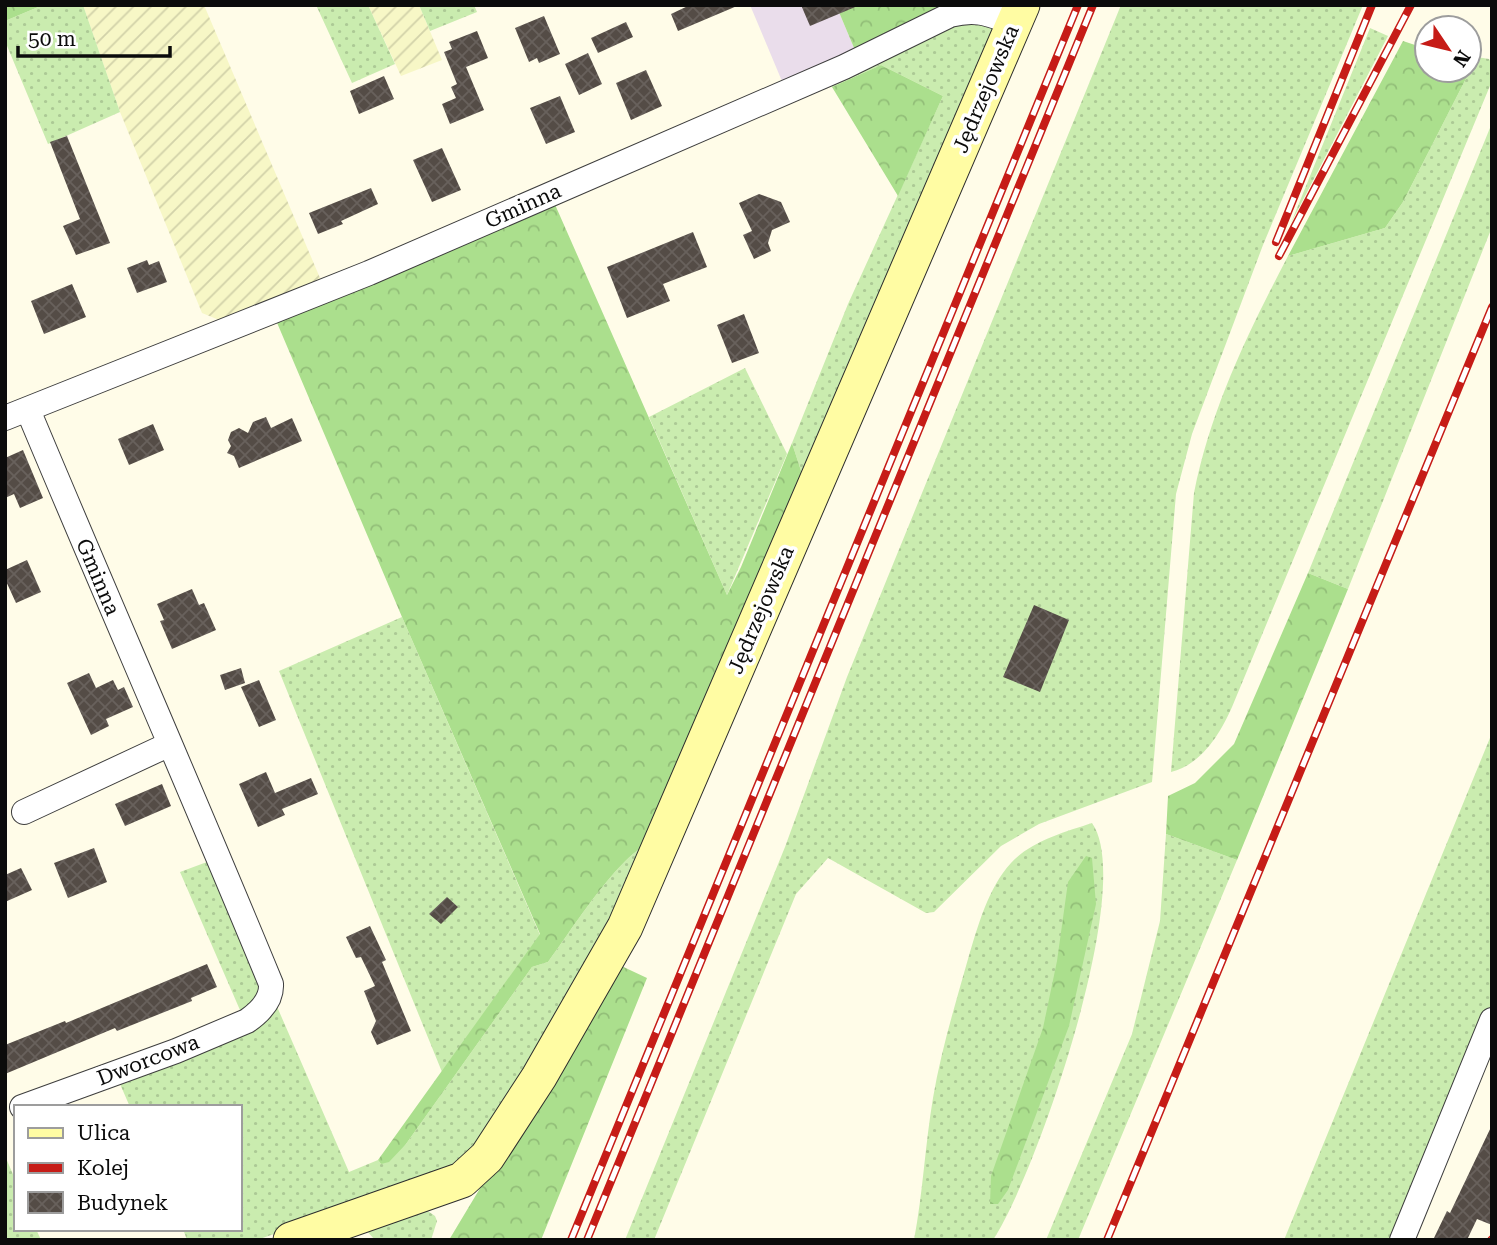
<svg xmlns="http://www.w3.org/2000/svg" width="1497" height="1245" viewBox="0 0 1497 1245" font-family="'Roboto Serif',serif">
  <defs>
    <pattern id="farmland-furrows" width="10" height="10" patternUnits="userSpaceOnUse" patternTransform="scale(1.75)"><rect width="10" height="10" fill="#f7f7c6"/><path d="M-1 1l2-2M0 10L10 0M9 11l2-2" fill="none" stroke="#d2d2a9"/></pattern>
    <pattern id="grass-dots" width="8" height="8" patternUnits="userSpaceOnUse" patternTransform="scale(1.75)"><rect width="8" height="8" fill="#caecaf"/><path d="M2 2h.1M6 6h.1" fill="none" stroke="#acc995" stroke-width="1.8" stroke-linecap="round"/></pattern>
    <pattern id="forest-crowns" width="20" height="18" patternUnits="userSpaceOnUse" patternTransform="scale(1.75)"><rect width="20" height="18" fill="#abdf8d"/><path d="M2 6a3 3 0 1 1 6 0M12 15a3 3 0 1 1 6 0" fill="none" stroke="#92be78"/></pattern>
    <pattern id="building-cross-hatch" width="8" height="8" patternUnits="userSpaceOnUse" patternTransform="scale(1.75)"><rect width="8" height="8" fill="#544c46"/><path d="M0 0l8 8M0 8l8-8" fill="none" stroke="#68615c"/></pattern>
  </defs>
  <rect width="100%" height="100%" fill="#fffce8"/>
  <!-- industrial -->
  <path fill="#eaddeb" d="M750,5H836L857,55L784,86Z"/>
  <!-- farmland -->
  <path fill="url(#farmland-furrows)" d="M83,5H204L323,285L224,322L202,313L120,112Z
    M368,5H419L442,60L401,76Z"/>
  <!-- grass -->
  <path fill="url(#grass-dots)" d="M43,5H83L120,112L48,144L5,41V21Z
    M316,5H368L395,64L352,83Z
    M419,5H474L477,12L430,31Z
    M1121,5H1363L1263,245L1192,434L1176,494L1152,782L1039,824L1001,846L934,912L926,913L828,858L796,894L654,1240H625L785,847L847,677Z
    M952,21L995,23L804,480L792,443L848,304L943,96L881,65L832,87L827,79Z
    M1370,28L1388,36L1291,223Z
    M1477,57L1489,59L1492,64V81L1232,707C1220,734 1202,764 1171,772L1194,493C1211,408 1248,333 1288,256L1385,228L1403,202Z
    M1492,123V227L1348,589L1308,573Z
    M745,368L787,454L727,595L649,417Z
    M402,617L540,935L442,1072L279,671Z
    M1492,733V1007L1397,1240H1284Z
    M1092,823C1137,886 1035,1177 993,1240H914C923,1193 925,1145 933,1098C941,1051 955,1005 968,959C978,926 988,888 1011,863C1031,841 1065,832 1092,823Z
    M1166,834L1237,860L1078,1240H1046L1132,1034L1160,921Z
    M653,841L485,1144L435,1177L257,1240H187L183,1229H240V1107H130L117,1077L275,1002L349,1172L378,1160L381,1164L406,1144L532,967L548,962C572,930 618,855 653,841Z
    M215,859L264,986L243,1017L180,872Z
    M5,1156L16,1181V1229H36L41,1240H5Z
    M422,1207L435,1216L437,1221L431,1240H375L365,1229Z"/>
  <!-- forest -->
  <path fill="url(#forest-crowns)" d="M5,5H43L5,21Z
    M836,5H940L857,55Z
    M1403,41L1427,49V70H1469V56L1477,57L1403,202L1385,228L1288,256Z
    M881,65L943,96L898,196L832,87Z
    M553,200L727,595L741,567L792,443L804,480L653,841C618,855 572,930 548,962L532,967L406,1144L389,1162L381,1164L378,1160L540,934L402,617L275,318Z
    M1308,573L1348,589L1237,860L1166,834L1168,796L1195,783L1234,744Z
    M1086,856L1092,858L1096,904L1069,1026L1008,1190L998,1204H990L991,1176L1043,1028L1057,961L1068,882Z
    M615,963L647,978L541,1240H449Z"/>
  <!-- building -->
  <path fill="url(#building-cross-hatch)" d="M690,5H737V6L678,31L671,14Z
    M801,5H860L810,26Z
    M544,16L560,54L539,63L537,58L529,62L515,28Z
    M626,22L633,37L598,53L591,38Z
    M477,31L488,58L466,67L484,110L450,124L442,104L456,98L451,87L457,84L444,52L452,49L449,42Z
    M588,53L602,84L579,95L565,64Z
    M646,70L662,106L631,120L616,83Z
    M384,76L394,99L359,114L350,91Z
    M560,96L575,132L546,144L530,108Z
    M67,136L110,243L76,255L63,226L80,219L50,142Z
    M442,148L461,190L432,202L413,160Z
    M371,188L378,204L341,221L343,224L318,234L309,213Z
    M759,194L781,202L790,222L772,230L768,243L771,251L754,259L743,235L752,231L739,203Z
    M693,232L707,267L663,284L670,301L627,318L607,267Z
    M147,260L149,265L159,261L167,282L137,293L127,268Z
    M72,284L86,317L44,334L31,301Z
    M744,314L759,353L732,363L717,325Z
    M266,417L271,428L292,418L302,441L239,468L234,456L227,453L231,446L228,440L231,432L239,428L248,433L253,422Z
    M153,424L164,450L129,465L118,439Z
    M23,450L43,498L20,508L14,494L5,498V458Z
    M27,560L41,592L16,603L5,579V570Z
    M192,589L199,605L204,603L216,630L172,649L160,621L164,620L157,604Z
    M1034,605L1069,620L1040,692L1003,677Z
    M241,668L245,683L225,690L220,675Z
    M89,673L96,688L113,680L118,690L124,687L133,707L106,719L109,726L91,735L67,683Z
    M259,680L276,720L259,727L241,687Z
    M266,772L275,793L311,778L318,794L282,809L285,815L258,827L239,784Z
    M162,784L171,806L125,826L115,804Z
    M94,848L107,882L68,898L54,863Z
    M21,868L32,890L5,902V875Z
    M447,897L458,907L441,924L429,914Z
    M370,926L386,960L382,962L411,1031L377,1045L371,1032L376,1021L364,991L375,986L361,957L356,958L346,937Z
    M207,964L217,987L191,998L192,1001L117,1031L115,1028L5,1074V1045L65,1021L66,1023Z
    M1492,1125V1225L1477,1219L1467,1240H1433L1447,1211L1450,1213Z"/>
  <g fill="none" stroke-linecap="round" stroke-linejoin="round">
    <defs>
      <path id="street" d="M5,418L369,273L844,67L950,15C977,8 988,14 1014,23
        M24,812L170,744
        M22,1107L176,1051L247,1021C260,1012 272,1000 271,984C192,792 108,601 28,410
        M1402,1240L1492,1020"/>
      <path id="secondary" d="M291,1240L462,1180L487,1157L539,1077L625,927L1022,5"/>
    </defs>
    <!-- street casing -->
    <use href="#street" stroke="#3e3e3e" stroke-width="26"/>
    <!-- secondary casing -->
    <use href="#secondary" stroke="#2d2d2d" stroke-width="37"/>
    <!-- street -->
    <use href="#street" stroke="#fff" stroke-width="24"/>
    <!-- secondary -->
    <use href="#secondary" stroke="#fffca3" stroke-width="35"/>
    <defs>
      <path id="rail" d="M1276,242L1372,5
        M1279,256L1411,5
        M571,1240L1078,5
        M587,1240L1093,5
        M1107,1240L1492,307
        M1491,1240L1492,1239"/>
    </defs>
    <!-- rail casing -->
    <use href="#rail" stroke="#c61c17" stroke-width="8"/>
    <!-- rail -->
    <use href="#rail" stroke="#fff" stroke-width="5" stroke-dasharray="16" stroke-linecap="butt"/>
  </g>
  <g text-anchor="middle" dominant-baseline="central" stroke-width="7" stroke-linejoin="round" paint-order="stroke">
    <!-- street labels -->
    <g font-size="21" fill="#0b0b0b" stroke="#fff">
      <text transform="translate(986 89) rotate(-67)">Jędrzejowska</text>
      <text transform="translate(523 206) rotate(-24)">Gminna</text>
      <text transform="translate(98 577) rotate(67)">Gminna</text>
      <text transform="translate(761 610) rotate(-67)">Jędrzejowska</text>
      <text transform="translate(148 1060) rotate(-21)">Dworcowa</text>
    </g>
  </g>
  <!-- border -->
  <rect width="1497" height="1245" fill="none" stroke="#0b0b0b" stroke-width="14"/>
  <!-- legend -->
  <rect x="14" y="1105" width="228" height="126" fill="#ffffff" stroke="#9d9d9d" stroke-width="2"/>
  <rect x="28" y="1128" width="35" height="10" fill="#fffca3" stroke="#9d9d9d" stroke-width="2"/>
  <text x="77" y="1140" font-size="21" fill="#0b0b0b">Ulica</text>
  <rect x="28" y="1163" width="35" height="10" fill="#c61c17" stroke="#9d9d9d" stroke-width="2"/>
  <text x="77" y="1175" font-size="21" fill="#0b0b0b">Kolej</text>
  <rect x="28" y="1192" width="35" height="21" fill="url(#building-cross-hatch)" stroke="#9d9d9d" stroke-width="2"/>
  <text x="77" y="1210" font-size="21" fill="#0b0b0b">Budynek</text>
  <!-- north arrow -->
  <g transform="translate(1448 49) rotate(125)"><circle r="33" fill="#ffffff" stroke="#9d9d9d" stroke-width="2"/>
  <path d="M0-5L12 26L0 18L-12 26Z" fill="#c61c17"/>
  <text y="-10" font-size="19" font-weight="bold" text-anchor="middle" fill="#0b0b0b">N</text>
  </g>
  <!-- scale -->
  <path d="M18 46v10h152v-10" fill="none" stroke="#0b0b0b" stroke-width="3.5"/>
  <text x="28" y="46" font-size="21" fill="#0b0b0b" stroke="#ffffff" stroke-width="5" paint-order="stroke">50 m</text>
</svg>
